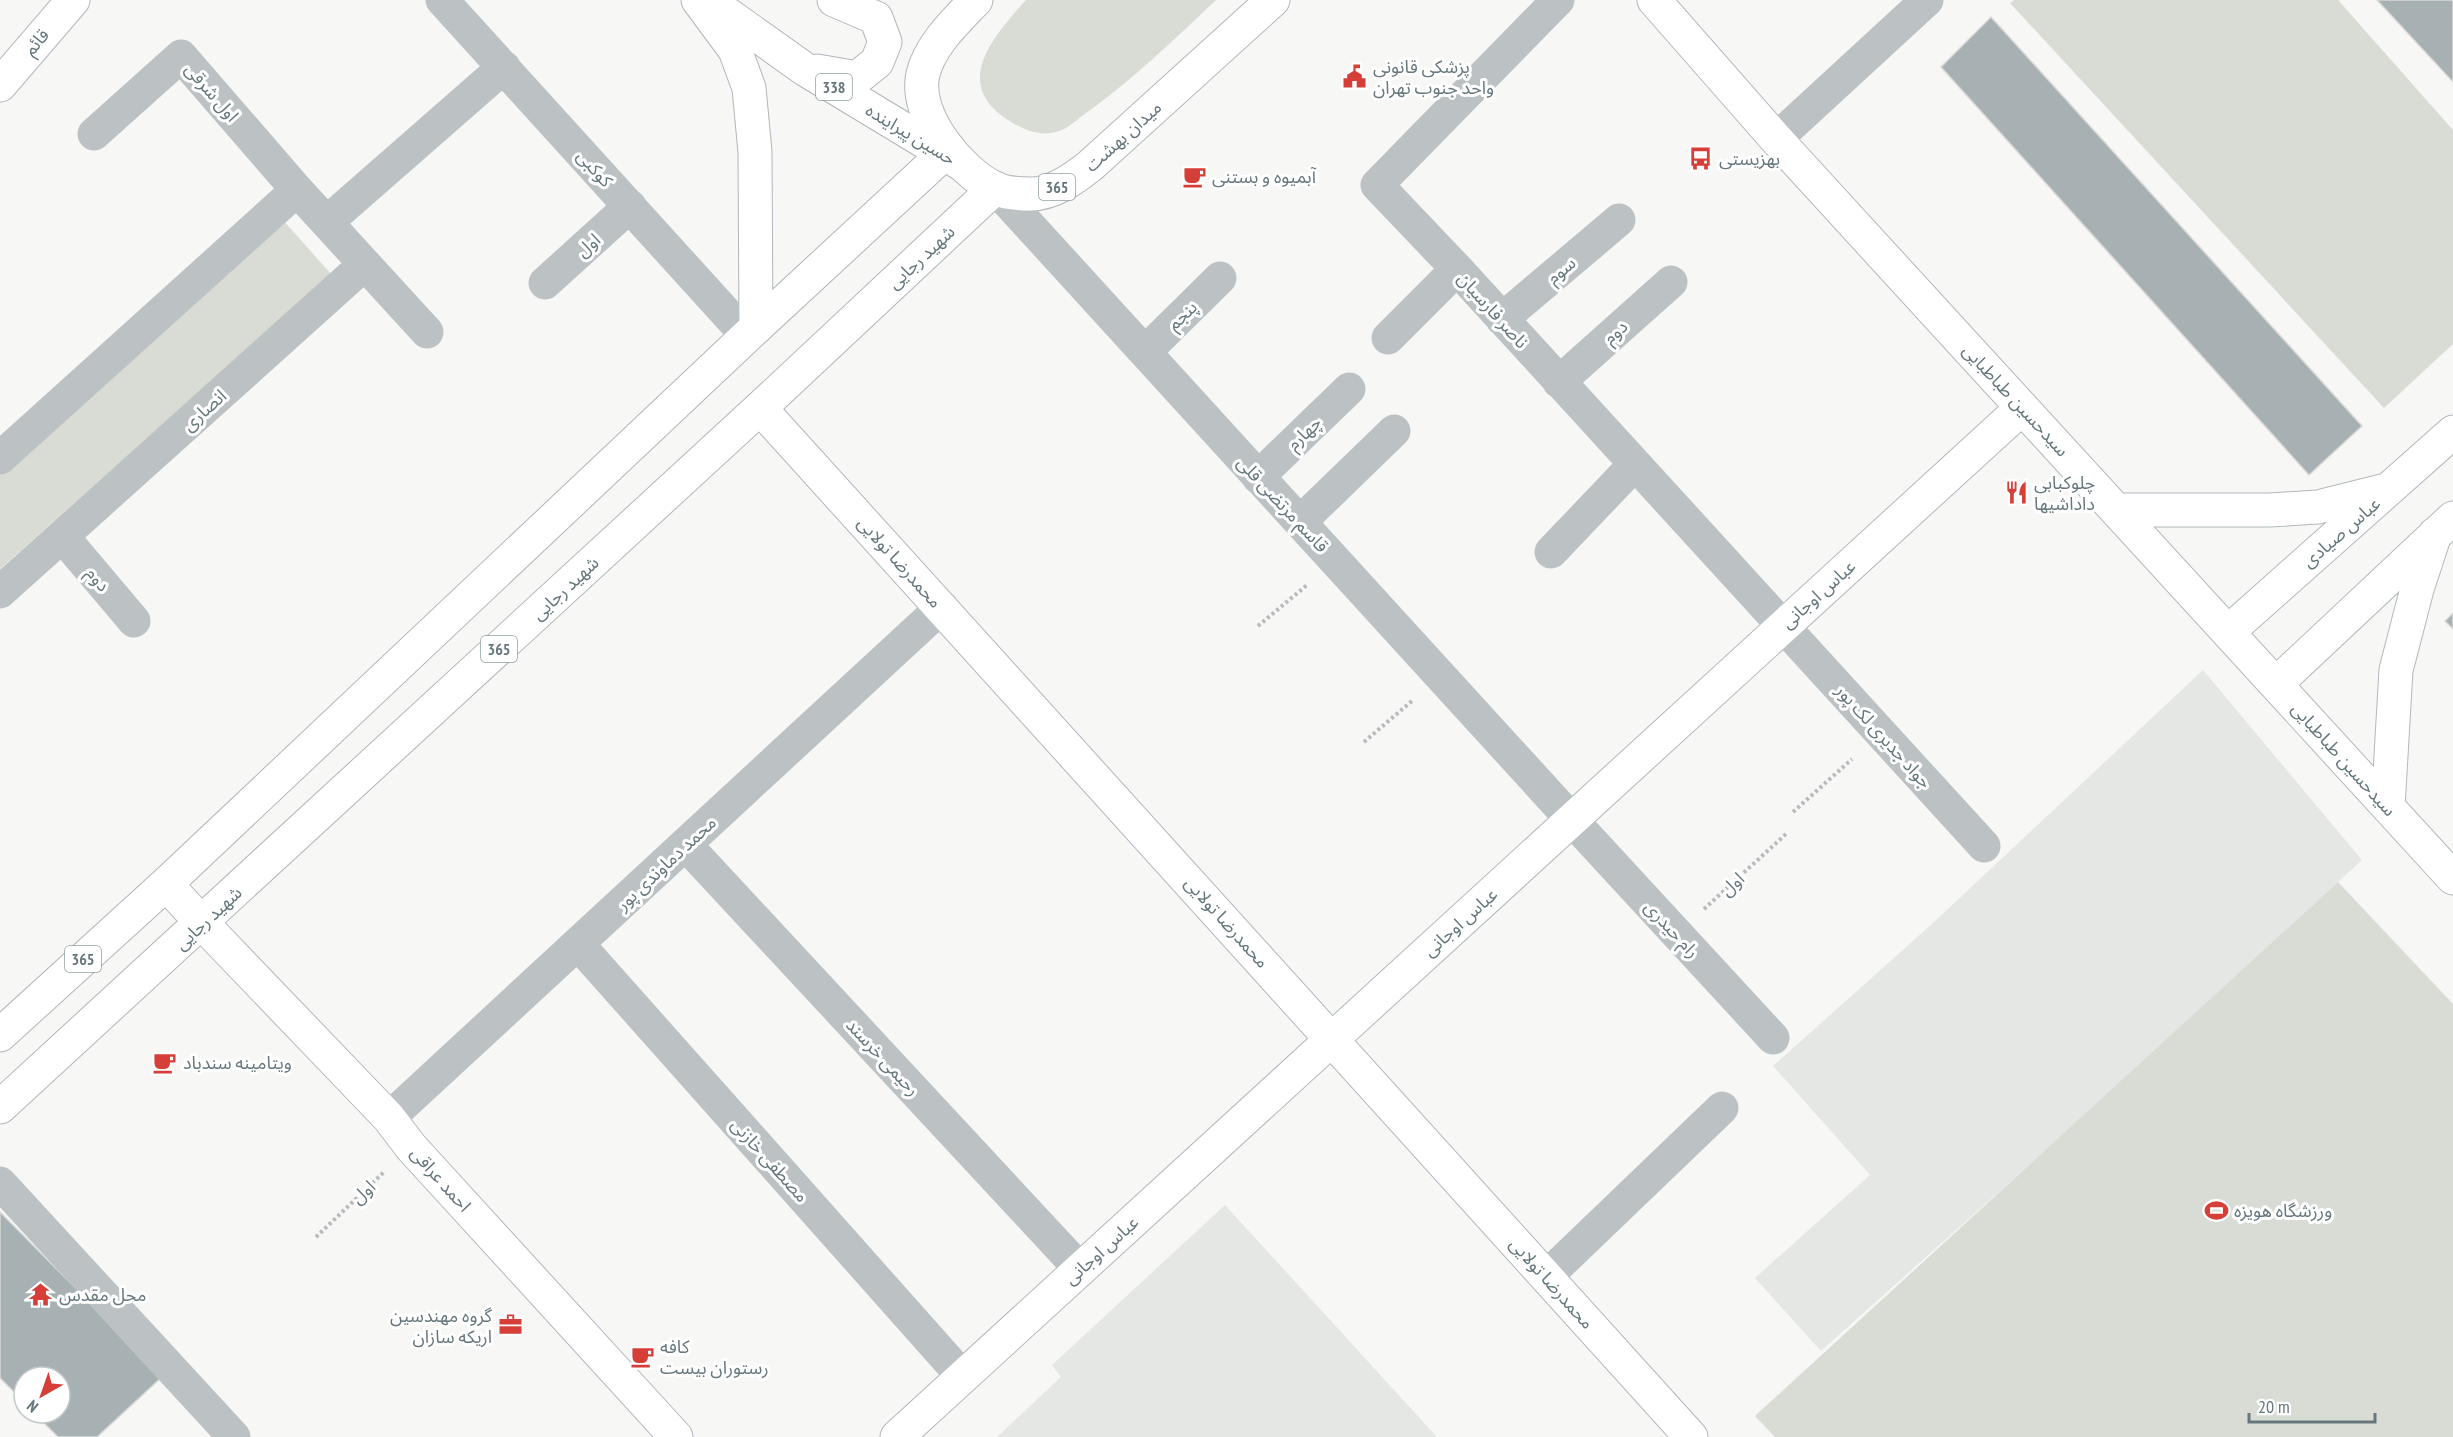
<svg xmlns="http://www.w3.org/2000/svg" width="2453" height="1437" viewBox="0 0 2453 1437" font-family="'PT Sans Narrow','Noto Sans Arabic',sans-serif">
  <rect width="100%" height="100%" fill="#f7f7f5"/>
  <!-- built -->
  <path fill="#e5e7e5" d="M2203,670L2362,860L2096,1105L1821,1351L1755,1278L1870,1175L1773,1066L1933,923Z
    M1225,1205L1437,1437H997L1061,1377L1052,1365Z"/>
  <!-- green -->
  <path fill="#d8dcd4" d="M1026,0H1216C1174,40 1130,82 1082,116C1075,121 1067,129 1059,131C1042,137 1026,131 1011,122C950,85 992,38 1026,0Z
    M2014,0H2338L2453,130V344L2384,408L2010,3Z
    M282,219L331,274L0,569V470Z
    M2338,882L2453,1004V1437H1775L1755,1416Z"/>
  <!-- building -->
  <path fill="#a7b0b3" stroke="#d9d9d7" stroke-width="1.5" d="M2377,0H2453V82Z
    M1991,17L2362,426L2309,475L1941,67Z
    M2453,613V629L2445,621Z
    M0,1212L163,1376L97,1437H58L34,1413H60V1377H24V1402L0,1378Z"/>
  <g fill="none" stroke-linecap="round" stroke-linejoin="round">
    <defs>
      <path id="secondary" d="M1654,0L1776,139L2453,878
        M0,85L73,0
        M760,408L1691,1437
        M2116,510H2270L2318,507L2386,490
        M2228,632L2453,432
        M2276,684L2453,518
        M2388,807L2396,670L2417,589L2435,534
        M202,923L389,1118L411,1147L676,1437
        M897,1437L2022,408"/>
      <path id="primary" d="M698,0L735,50L749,88L755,152L756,328
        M709,1L806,70L963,165
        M817,71L857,78L877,62L885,42L876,18L834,0
        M166,884L202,923
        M0,1035L166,884L747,336L949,149
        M0,1107L760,408L995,188"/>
      <path id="highway" d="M976,0C956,21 930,45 923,74C913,115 960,171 994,188C1004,193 1020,194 1031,194C1053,194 1075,178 1091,165L1273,0"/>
    </defs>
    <!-- secondary casing -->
    <use href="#secondary" stroke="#b1b8bb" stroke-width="35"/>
    <!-- primary casing -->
    <use href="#primary" stroke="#b0b6b9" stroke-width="35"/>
    <!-- highway casing -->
    <use href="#highway" stroke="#b2b7b9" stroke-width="35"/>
    <!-- path -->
    <path stroke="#b7bbbd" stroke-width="4" stroke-dasharray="3 3" stroke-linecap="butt" d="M1258,626L1307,585
      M1364,742L1413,700
      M1793,812L1852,759
      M1704,909L1786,834
      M316,1237L384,1172"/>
    <!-- street -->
    <path stroke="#bcc2c4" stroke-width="33" d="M442,0L747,336
      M1558,0L1377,185L1457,269L1984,846
      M94,134L181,56L297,190
      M1776,139L1927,0
      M995,188L1572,820L1773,1038
      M327,222L504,67
      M545,283L630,206
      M1502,319L1619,220
      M1388,338L1457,269
      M1145,352L1220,278
      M1559,382L1671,282
      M0,458L297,190L427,332
      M1258,477L1349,389
      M1300,522L1394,431
      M63,537L134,621
      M1551,552L1635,464
      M0,592L365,264
      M686,845L1080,1269
      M578,944L963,1377
      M389,1118L942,607
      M0,1183L234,1437
      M1547,1276L1722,1108"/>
    <!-- secondary -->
    <use href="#secondary" stroke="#fff" stroke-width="33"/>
    <!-- primary -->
    <use href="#primary" stroke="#fff" stroke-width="33"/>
    <!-- highway -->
    <use href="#highway" stroke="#fff" stroke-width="33"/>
  </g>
  <!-- icons -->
  <defs>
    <symbol id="civic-bare" viewBox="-9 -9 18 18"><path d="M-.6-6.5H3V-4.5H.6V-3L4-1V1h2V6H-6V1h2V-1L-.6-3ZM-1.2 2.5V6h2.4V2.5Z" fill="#d53f38" stroke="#fff" stroke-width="2.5" paint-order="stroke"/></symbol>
    <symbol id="bus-bare" viewBox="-9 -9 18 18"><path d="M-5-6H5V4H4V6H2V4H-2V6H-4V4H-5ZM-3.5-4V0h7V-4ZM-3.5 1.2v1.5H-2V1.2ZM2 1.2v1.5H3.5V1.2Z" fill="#d53f38" stroke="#fff" stroke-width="2.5" paint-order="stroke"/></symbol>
    <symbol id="cafe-bare" viewBox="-9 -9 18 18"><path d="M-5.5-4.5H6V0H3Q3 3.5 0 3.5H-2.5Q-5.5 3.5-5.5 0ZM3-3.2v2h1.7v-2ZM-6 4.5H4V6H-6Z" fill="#d53f38" stroke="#fff" stroke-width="2.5" paint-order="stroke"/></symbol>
    <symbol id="restaurant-bare" viewBox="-9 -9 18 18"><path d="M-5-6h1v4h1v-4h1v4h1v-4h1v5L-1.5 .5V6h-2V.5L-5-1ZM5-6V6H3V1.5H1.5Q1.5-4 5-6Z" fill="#d53f38" stroke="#fff" stroke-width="2.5" paint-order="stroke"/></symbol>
    <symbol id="stadium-bare" viewBox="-9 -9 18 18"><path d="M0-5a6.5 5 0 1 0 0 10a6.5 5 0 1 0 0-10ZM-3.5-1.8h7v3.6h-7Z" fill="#d53f38" stroke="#fff" stroke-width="2.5" paint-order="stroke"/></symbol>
    <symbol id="temple-bare" viewBox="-9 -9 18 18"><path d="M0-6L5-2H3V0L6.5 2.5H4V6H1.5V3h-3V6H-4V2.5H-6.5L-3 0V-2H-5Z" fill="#d53f38" stroke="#fff" stroke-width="2.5" paint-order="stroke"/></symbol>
    <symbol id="office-bare" viewBox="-9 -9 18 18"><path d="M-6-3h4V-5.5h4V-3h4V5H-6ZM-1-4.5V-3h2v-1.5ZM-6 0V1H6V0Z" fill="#d53f38" stroke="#fff" stroke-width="2.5" paint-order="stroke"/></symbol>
  </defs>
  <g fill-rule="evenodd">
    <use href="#civic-bare" x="1338" y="60" width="33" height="33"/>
    <use href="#bus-bare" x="1684" y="142" width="33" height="33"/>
    <use href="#cafe-bare" x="1178" y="160" width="33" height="33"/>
    <use href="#restaurant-bare" x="2000" y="476" width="33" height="33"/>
    <use href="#cafe-bare" x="148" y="1046" width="33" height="33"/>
    <use href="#stadium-bare" x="2200" y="1194" width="33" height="33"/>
    <use href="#temple-bare" x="24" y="1278" width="33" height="33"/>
    <use href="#office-bare" x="494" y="1308" width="33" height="33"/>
    <use href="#cafe-bare" x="626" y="1340" width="33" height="33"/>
  </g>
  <g text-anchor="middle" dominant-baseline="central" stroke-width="6" stroke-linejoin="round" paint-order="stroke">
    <!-- shield labels -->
    <g fill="#fff" stroke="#93a0a4" stroke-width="1.5">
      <rect x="816" y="74" width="36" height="26" rx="4.5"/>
      <rect x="1039" y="174" width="36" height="26" rx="4.5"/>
      <rect x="481" y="636" width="36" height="26" rx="4.5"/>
      <rect x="65" y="946" width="36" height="26" rx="4.5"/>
    </g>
    <g font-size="16" font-weight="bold" fill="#65777d">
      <text x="834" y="87">338</text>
      <text x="1057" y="187">365</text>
      <text x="499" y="649">365</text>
      <text x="83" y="959">365</text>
    </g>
    <!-- street labels -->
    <g font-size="18" fill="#65777d" stroke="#fff">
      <text transform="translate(36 42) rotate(-50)">قائم</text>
      <text transform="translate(212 92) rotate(49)">اول شرقی</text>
      <text transform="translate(911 134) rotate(31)">حسین پیراینده</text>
      <text transform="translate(1123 136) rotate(-42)">میدان بهشت</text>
      <text transform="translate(595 168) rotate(48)">کوکبی</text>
      <text transform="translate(588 245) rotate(-42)">اول</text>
      <text transform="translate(921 257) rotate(-43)">شهید رجایی</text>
      <text transform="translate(1561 270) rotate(-40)">سوم</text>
      <text transform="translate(1493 310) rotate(48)">ناصر فارسیان</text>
      <text transform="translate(1182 315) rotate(-44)">پنجم</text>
      <text transform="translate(1615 332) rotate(-42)">دوم</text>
      <text transform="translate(2016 400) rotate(47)">سیدحسین طباطبایی</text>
      <text transform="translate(204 410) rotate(-42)">انصاری</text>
      <text transform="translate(1304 433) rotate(-44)">چهارم</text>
      <text transform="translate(1283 504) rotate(47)">قاسم مرتضی قلی</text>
      <text transform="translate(2341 532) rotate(-41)">عباس صیادی</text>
      <text transform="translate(900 562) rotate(48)">محمدرضا تولایی</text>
      <text transform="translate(98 579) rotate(50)">دوم</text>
      <text transform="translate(565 588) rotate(-43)">شهید رجایی</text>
      <text transform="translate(1818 594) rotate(-42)">عباس اوجانی</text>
      <text transform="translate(1884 736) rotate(48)">جواد جدیری لک پور</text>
      <text transform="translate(2344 759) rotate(48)">سیدحسین طباطبایی</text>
      <text transform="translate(666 863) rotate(-43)">محمد دماوندی پور</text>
      <text transform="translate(1732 884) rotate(-43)">اول</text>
      <text transform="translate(208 918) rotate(-43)">شهید رجایی</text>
      <text transform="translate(1227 922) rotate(48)">محمدرضا تولایی</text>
      <text transform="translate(1460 922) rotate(-42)">عباس اوجانی</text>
      <text transform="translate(1672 929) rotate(47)">رام حیدری</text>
      <text transform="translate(883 1057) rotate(47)">رحیمی خرسند</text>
      <text transform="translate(770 1160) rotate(48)">مصطفی خازنی</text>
      <text transform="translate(441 1179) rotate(48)">احمد عراقی</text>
      <text transform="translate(363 1192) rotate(-43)">اول</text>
      <text transform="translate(1101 1250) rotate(-42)">عباس اوجانی</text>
      <text transform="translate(1552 1283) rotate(48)">محمدرضا تولایی</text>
    </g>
    <!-- poi labels -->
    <g font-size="18" fill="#65777d" stroke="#fff" text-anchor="start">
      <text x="1373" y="66">پزشکی قانونی<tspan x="1373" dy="21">واحد جنوب تهران</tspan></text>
      <text x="1719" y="158">بهزیستی</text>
      <text x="1212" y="176">آبمیوه و بستنی</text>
      <text x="2034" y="482">چلوکبابی<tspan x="2034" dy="21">داداشیها</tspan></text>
      <text x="183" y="1062">ویتامینه سندباد</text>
      <text x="2234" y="1210">ورزشگاه هویزه</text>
      <text x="59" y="1294">محل مقدس</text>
      <text x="492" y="1315" text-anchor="end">گروه مهندسین<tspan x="492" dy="21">اریکه سازان</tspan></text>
      <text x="660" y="1346">کافه<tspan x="660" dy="21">رستوران بیست</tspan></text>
    </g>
  </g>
  <!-- north arrow -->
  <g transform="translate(42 1395) rotate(220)"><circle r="28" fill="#ffffff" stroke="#c1c9cb" stroke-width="1.5"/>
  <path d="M0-4.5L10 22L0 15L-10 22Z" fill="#d53f38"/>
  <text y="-9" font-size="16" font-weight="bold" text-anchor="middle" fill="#65777d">N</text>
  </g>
  <!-- scale -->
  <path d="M2249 1413v9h126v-9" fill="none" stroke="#65777d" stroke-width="3"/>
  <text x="2258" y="1413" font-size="18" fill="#65777d" stroke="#ffffff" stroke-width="4.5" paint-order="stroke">20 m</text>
</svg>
